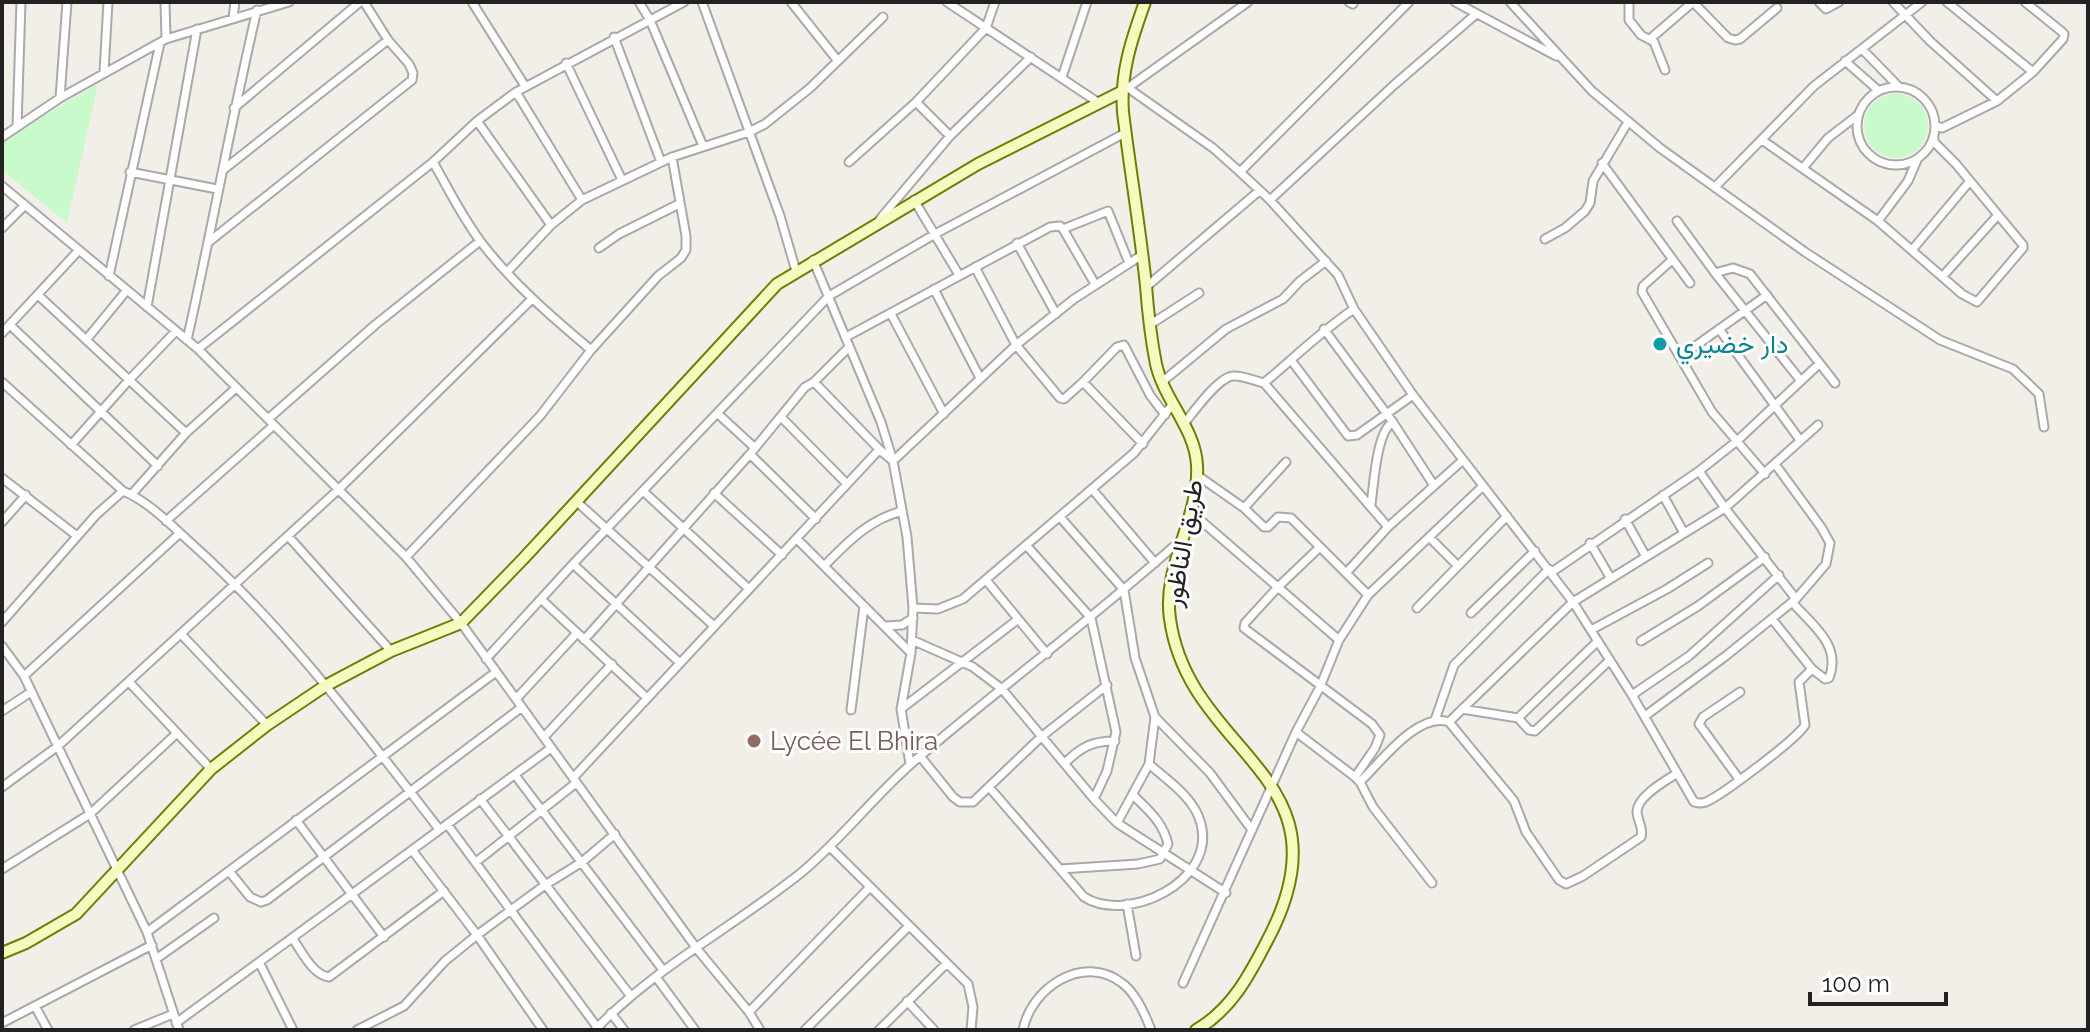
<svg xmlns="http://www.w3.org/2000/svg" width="2090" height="1032" viewBox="0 0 2090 1032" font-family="Raleway,Vazirmatn,sans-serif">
  <rect width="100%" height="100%" fill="#f2efe9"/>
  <!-- park -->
  <path fill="#c8facc" d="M98,84L67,223L2,170V140Z
    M1864 126a32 32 0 1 1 64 0a32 32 0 1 1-64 0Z"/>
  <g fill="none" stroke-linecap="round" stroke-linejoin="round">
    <defs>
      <path id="street" d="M165,2L166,39
        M472,2L525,86
        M639,2L650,20L703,146
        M702,2L780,216L796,271
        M791,2L838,61
        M947,2L1099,103
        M1349,2L1353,4
        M1455,2L1556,56
        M1510,2L1592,91L1660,148L1805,252L1940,340L2013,369L2039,394L2044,427
        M1629,2V20L1641,35L1654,42L1665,70
        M1693,2L1728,38L1735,40L1740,39L1777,8
        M1819,2L1826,9L1839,2
        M1893,2L1930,41L1997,101
        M1947,2L2033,72
        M233,18L235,2
        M614,37L661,162
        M1650,39L1693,2
        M1862,49L1899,87
        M1845,61L1879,91
        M566,63L622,180
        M104,72L108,2
        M1062,77L1087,2
        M1857 126a39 39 0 1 1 78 0a39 39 0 1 1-78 0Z
        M1128,88L1213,148L1240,172L1270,200L1338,275L1354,309L1413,395L1573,602L1632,695L1694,802C1701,803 1699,804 1706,802C1722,795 1797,739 1805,725L1799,682L1812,669L1772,619
        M1126,89L1248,2
        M516,92L582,200
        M60,98L67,2
        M916,102L950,136
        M234,108L360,2
        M477,121L551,225
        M1935,125L1942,128L1997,101L2033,72L2063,39L2064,34L2061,31L2025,2
        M17,127L21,2
        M2,137L60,98L166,39L289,2
        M1762,140L1878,221L1962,294L1977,302L2023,248V245L1956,164L1934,142V138
        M433,162C448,188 462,217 481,242C512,283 552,317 591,350
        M849,162L916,102L986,28L995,2
        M1602,163L1690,283
        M1803,168L1828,138L1858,115
        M223,170L388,40
        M130,172L217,189
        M1240,172L1409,2
        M2,186L198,349L406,557L461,623L697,949L749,1012L760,1030
        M1715,187L1814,86L1922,2
        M914,200L959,275
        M1270,200L1394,85L1475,15
        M880,219L950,136L1031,57
        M1677,221L1715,273L1801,381
        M1878,221L1908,181L1917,160
        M2,228L25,205
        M1063,229L1108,211L1129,263
        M1545,239L1565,228L1585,211L1590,203L1593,181L1628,122
        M210,241L412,80L413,73L409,64L388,40L364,2
        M1017,243L1056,314
        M599,248L619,234L679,204
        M1912,250L1970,181
        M813,260L881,422L893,461L907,537L913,608L911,653L901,709L910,764
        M1672,260L1643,286L1642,292L1712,412L1765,474
        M975,267L1016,345L1060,398L1064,399L1083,382L1143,444
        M508,271L551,225L582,200L672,157L749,132L765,124L810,88L883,17
        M1715,273L1733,268L1750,274L1835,383
        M109,276L160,43
        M1942,277L1998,215
        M1146,287L1259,191
        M934,289L980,378
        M38,295L186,433
        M147,307L197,29
        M891,314L944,414
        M1151,324L1199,293
        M10,325L158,466
        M1324,329L1392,421L1433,484
        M1719,329L1800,440
        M2,333L79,250
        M846,337L1050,227L1060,226L1063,229L1095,284
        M86,340L127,290
        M187,340C212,230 231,120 257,10
        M198,349L433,162L477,121L516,92L684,2
        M1680,357L1767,295
        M1291,360L1348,436L1357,435L1413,395
        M2,382L123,491C148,501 171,525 191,543C285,627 362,730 439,829
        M814,382L880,450
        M1083,382L1117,347L1124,345L1150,395L1165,415
        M1162,382L1226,329L1283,299L1300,281L1326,261
        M1264,383C1294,358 1321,331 1354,309
        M717,413L754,447
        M781,417L847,484
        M268,419L375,325L480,241
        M1183,425C1193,413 1218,377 1233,376C1242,375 1255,381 1264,383L1388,527
        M71,445L129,380L176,331
        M750,454L816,519
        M1775,464L1821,527L1830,543L1826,564L1796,599
        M1197,475L1244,508L1264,527H1268L1278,517L1291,518L1368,595
        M2,478L77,536
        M1092,489L1155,563
        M643,491L749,589
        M714,493L782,555
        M132,494L186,433L236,388
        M1663,495L1684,533
        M576,501L714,626
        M1371,504C1374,485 1376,432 1393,422
        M1244,508L1286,462
        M1191,512L1339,640
        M1060,517L1124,590L1135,658L1155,717L1149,764L1117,823
        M1625,519L1645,555
        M166,521L274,425
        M2,522L26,495
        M288,536L391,651
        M1429,537L1458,566
        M797,539L911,653
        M1590,543L1610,577
        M1026,545L1091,618L1116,732L1107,771L1094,799
        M406,557L540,416L591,350L658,276L681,258L686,250V236L672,157
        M573,564L680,663
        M824,566C848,542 868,520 902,511
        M1347,572L1388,527L1463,460
        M1552,572L1699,471L1737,441L1819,364
        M986,580L1047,654
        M542,600L647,698
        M1792,602C1812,625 1842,645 1829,678L1825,679L1812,669
        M913,608L938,609L963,599L1134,453L1172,405
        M1417,608L1507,516
        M1471,613L1535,551
        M2,622L96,515L123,491
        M886,626L902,625L913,618
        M1591,630L1667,589L1708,563
        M181,634L267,725
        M584,640L750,454L805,387L814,382L849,347
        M912,640L973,667L1002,689L1094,799L1117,823L1226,893
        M1641,641L1698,606L1765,557
        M2,646L24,676L147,932L179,1030
        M486,659L573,564L829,296L935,234L1125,133
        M24,676L180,533
        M129,682L211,769
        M1632,695L1689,656L1779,575
        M516,699L577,633
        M901,709L1017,620
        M1462,709L1518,718L1529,730L1535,731L1610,660
        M851,710L864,606
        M2,711L31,692
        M1645,716L1727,655L1796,599L1725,508L1699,471
        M1155,717L1210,773L1252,830
        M1518,718L1598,641
        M1435,720L1454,665L1549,569
        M1449,722L1573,602L1725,508L1818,425
        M1296,732L1355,777L1375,748L1380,735L1372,724L1244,628L1245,623L1278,587L1320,547
        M544,737L612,664
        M920,756L953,797L960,802H973L1041,737L1107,685
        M1065,763C1081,747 1092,741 1115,741
        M515,775L663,970
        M1355,777L1360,782C1380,763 1418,711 1449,722L1514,801L1526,832L1559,880L1566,884L1583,876L1641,837C1644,827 1637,821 1637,811C1638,796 1665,781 1676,774
        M573,778L876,453L880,450L893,461L1016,345L1074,299L1142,255
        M1739,779L1699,724L1703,717L1740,692
        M1360,782L1373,807L1432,883
        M2,787L58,746L339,489L532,299
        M989,787L1084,897C1127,924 1216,882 1201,824C1195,798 1168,781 1149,764
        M480,799L630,995
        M296,820L384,937
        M447,824L597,1027
        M830,847L968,984L973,1007L971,1030
        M412,850L477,935L543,1030
        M476,862L576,783
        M2,869L90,814L176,734
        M1060,869L1138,864L1160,859L1168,844C1163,822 1148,810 1133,795
        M229,871L250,897L261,902L267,900L522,707
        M1127,904L1136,956
        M147,932L496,672
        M293,939C302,952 313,975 329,977L444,891
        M156,959L214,918
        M260,964L293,1030
        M656,977L695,1030
        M1183,983L1296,732L1320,687L1339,640L1368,595L1483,486
        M907,1001L934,1030
        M35,1006L48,1030
        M749,1012L869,888
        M611,1013L624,1030
        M2,1023L152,945
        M176,1023L551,748
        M134,1030L173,1014
        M357,1030L404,1006L445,961L477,935L545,885L582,862L615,834
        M595,1030C655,967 734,927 802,872C844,837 877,792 919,757C1006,683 1097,615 1182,539
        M805,1030L909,926
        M879,1030L946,964
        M1023,1030C1031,988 1083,953 1122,983C1136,993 1145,1014 1151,1030"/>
      <path id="secondary" d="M1145,2C1132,38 1120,73 1123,112C1130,170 1140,228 1146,286C1148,312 1151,339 1156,364C1164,400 1195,428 1197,465C1200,518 1162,566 1170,619C1189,757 1356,774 1267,941C1249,976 1231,1010 1196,1030
        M2,953L26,943L76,914L211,769L267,725L325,686L391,651L461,623L524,558L777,284L978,164L1121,92"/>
    </defs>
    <!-- street casing -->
    <use href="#street" stroke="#a9a9a9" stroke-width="11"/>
    <!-- secondary casing -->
    <use href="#secondary" stroke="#707d05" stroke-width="14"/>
    <!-- street -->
    <use href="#street" stroke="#fff" stroke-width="7"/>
    <!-- secondary -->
    <use href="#secondary" stroke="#f7fabf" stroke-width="10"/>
  </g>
  <!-- markers -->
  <circle fill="#0f9aa8" stroke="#fff" stroke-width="3" cx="1660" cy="344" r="8"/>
  <circle fill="#8d6e63" stroke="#fff" stroke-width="3" cx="754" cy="741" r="8"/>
  <g text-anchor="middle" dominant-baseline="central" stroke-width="6" stroke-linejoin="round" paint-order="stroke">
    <!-- culture labels -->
    <g font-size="26" fill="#0d838f" stroke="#fff" text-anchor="start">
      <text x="1676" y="344">دار خضيري</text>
    </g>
    <!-- street labels -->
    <g font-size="26" fill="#222" stroke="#fff">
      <text transform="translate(1183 543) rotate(-80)">طريق الناظور</text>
    </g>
    <!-- education labels -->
    <g font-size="26" fill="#785e54" stroke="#fff" text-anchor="start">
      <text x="770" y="741">Lycée El Bhira</text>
    </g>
  </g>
  <!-- border -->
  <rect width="2090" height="1032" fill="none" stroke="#222222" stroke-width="8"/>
  <!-- scale -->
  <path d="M1810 992v12h136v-12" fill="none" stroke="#222222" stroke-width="4"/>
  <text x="1822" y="992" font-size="24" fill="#222222" stroke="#ffffff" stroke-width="6" paint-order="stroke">100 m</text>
</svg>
